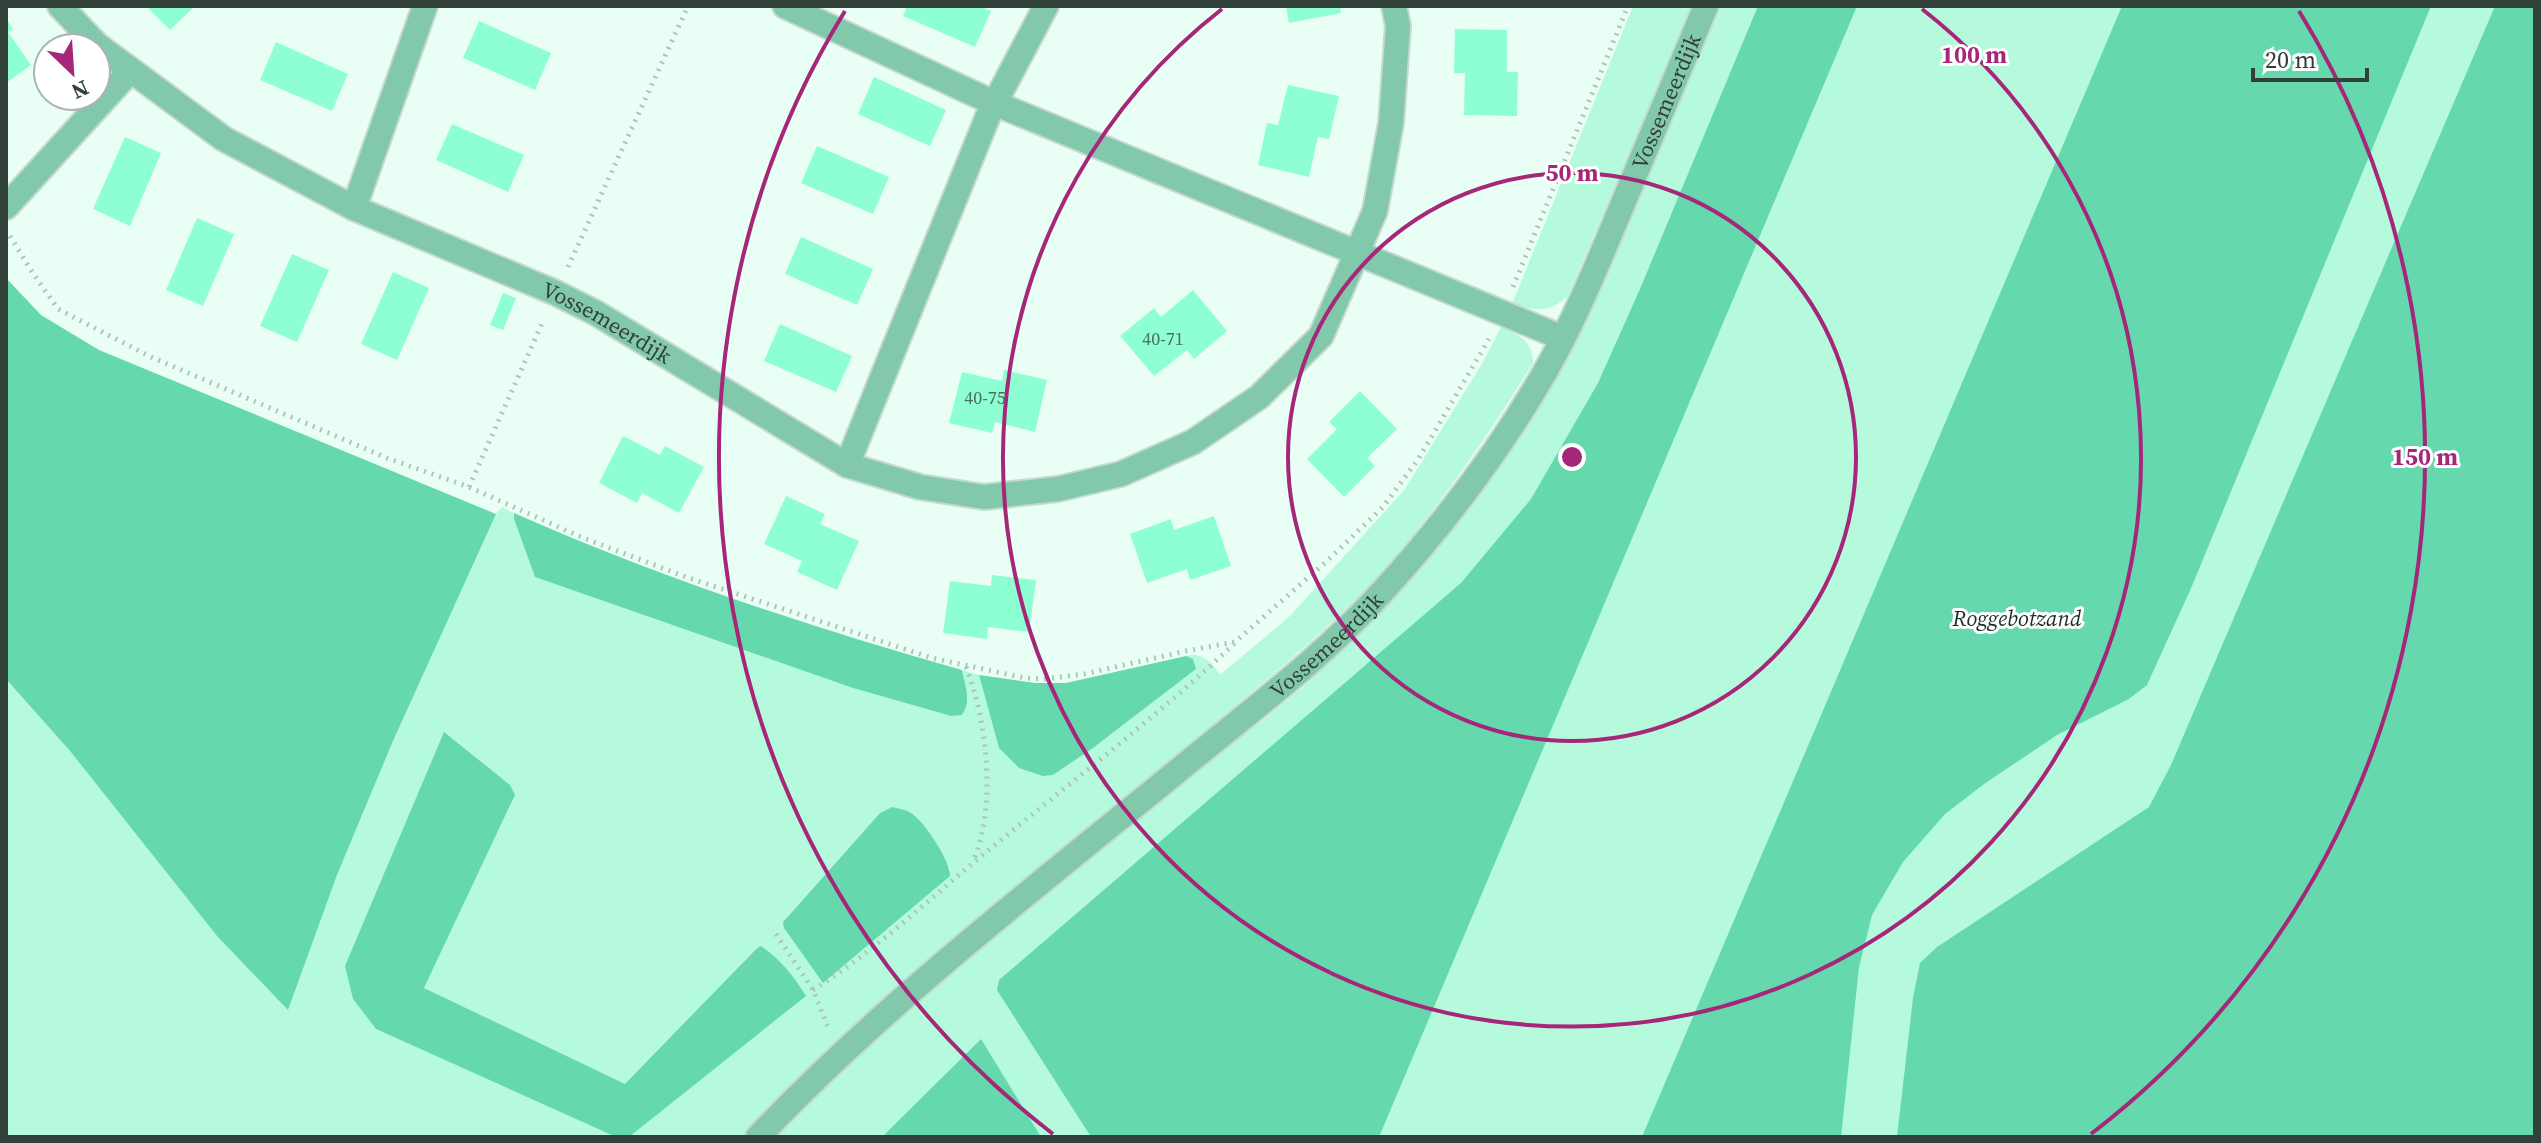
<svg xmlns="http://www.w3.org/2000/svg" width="2541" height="1143" viewBox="0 0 2541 1143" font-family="'Source Serif 4',serif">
  <rect width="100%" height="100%" fill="#e9fff5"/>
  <!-- green -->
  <path fill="#b5fadc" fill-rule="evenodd" d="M1633,6H1692L1568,296C1550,313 1534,311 1512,304Z
    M1717,6H2535V1137H629L805,997L756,948L625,1085L424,988L515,795L376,1029L616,1137H6V679L70,751L217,936L288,1009L337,875L393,741L496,514L502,507L514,513V519L535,577L853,688L951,716L962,715L968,700L962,670L979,675L999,748L1019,768L1053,775L1093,748L1196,669L1193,659L1186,656C1201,651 1212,662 1220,675L1290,616L1405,489L1483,362L1501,327C1519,335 1533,341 1533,363C1481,447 1426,527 1357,598C1315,640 1269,677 1224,716L1261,722L1308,683L1410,579L1488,481ZM892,807L918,818L951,870L785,919L880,813Z"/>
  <!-- forest -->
  <path fill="#66d8ad" d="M1758,6H1857L1379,1137H1091L997,990L999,980L1461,583L1531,499L1598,383L1640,289Z
    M2122,6H2431L2192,586L2147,685L2129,699L2057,735L1984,784L1945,814L1903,862L1872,915L1859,967L1841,1137H1642Z
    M2495,6H2535V1137H1897L1913,998L1920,963L1937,947L2149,807L2171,765Z
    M6,278L41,315L99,350L496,514L393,741L337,875L288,1010L217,936L70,751L6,679Z
    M514,513C658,577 810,627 962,670C965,686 972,701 962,715L951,716L853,688L535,577L514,519Z
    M1186,656L1193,659L1196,669L1093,748L1053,775L1043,776L1019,768L999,748L979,675L1035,683H1066Z
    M444,732L510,785L515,795L424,988L625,1084L756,949L761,946C781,960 793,975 806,996L629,1137H616L376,1029L353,999L345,966Z
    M892,807C901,809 908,810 915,816C926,825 951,862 950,876L823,983L784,928L783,922L880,813Z
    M981,1039L1041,1137H882L976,1044Z"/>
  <!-- building -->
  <path fill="#8effd2" d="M146,6H195L170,30Z
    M907,6H980L991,11L975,47L903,16Z
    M1286,6H1340L1341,13L1289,23Z
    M6,18L13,29L8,32L31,65L6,83Z
    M479,21L551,53L535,90L463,58Z
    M1455,29L1507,30V72H1518L1517,116L1464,115L1465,73H1454Z
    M276,42L348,74L332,111L260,80Z
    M874,77L946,110L930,146L858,114Z
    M1288,85L1339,96L1329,139L1318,137L1309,177L1258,165L1267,123L1278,125Z
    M452,124L524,155L508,192L436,160Z
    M125,137L161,153L130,226L93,209Z
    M817,146L889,177L873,214L801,183Z
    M197,218L234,234L203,306L166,290Z
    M801,237L873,269L857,305L785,274Z
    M292,254L329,270L297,342L260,326Z
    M393,272L429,288L397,360L361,344Z
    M1193,290L1227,331L1194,359L1187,350L1154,376L1120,336L1154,308L1161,317Z
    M503,293L516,298L503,330L490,325Z
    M780,324L852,356L836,392L764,361Z
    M1004,370L1047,380L1035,432L995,422L992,433L949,423L962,372L1002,381Z
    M1360,391L1397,429L1367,458L1375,466L1344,497L1307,459L1337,429L1329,422Z
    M623,436L660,455L665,446L704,467L679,513L642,493L637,503L599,483Z
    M786,496L825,514L820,524L859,541L837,590L797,572L802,561L764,544Z
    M1214,516L1231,566L1190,580L1187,569L1147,583L1130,534L1171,519L1174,530Z
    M992,575L1036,580L1029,632L988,627L987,639L943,633L950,581L991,586Z"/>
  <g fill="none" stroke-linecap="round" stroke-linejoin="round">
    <defs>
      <g id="minor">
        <path d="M60,6L97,45L224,139L354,208L425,6"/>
        <path d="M785,6L994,103L1563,338"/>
        <path d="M6,207L130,71"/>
        <path id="s1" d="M354,208L556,293L596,313L847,465L920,487L984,497L1058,489L1121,474L1193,442L1259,397L1321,336L1375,211L1391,123L1398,26L1394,6"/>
        <path d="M847,465L988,116L1046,6"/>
        <path id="s2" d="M758,1137C889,999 1044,881 1191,760C1257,706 1326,654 1383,591C1444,524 1500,450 1545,372C1575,320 1598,263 1621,208C1649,141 1678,73 1706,6"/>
      </g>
    </defs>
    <!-- minor casing -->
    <use href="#minor" stroke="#c4d9d0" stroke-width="28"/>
    <!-- path -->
    <path stroke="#b1c4bb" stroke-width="5" stroke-dasharray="2 6" stroke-linecap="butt" d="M10,236L32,272L58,309L151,357L387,458L469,487L581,537L686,577L932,658L1025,678L1044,679L1084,674L1186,651L1235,642L1328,560L1383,507L1419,458L1489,339
      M568,267L688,6
      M1513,287L1628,6
      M469,487L544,319
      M966,667C987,719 997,808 973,861
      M776,934L813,990L828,1027
      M813,990C875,951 928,900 984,854C1068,784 1156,718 1235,643"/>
    <!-- minor -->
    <use href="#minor" stroke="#82c8ab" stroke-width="24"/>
  </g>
  <!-- distance rings -->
  <g fill="none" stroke="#a62779" stroke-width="4">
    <circle cx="1572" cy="457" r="284"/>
    <path d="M1922 9A569 569 0 1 1 1222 9"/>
    <path d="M1053 1134A853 853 0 0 1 845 11M2299 11A853 853 0 0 1 2091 1134"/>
  </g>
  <g text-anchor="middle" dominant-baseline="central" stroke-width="6" stroke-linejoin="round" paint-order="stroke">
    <!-- number labels -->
    <g font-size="18" fill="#497060">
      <text x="1163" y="338">40-71</text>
      <text x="985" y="397">40-75</text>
    </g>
    <!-- street labels -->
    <g font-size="22" fill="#32403a" stroke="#fff">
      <text stroke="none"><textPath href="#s2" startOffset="1400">Vossemeerdijk</textPath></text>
      <text stroke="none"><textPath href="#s1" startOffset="278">Vossemeerdijk</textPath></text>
      <text stroke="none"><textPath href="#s2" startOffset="752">Vossemeerdijk</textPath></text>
    </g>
    <!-- park labels -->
    <g font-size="22" font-style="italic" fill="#1a2e26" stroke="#fff">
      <text x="2017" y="618">Roggebotzand</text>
    </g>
  </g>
  <circle cx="1572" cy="457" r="12" fill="#a62779" stroke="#fff" stroke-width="4"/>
  <g font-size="24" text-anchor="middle" font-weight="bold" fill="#a62779" stroke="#fff" stroke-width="6" stroke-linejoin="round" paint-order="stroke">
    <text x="1974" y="63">100 m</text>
    <text x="1572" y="181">50 m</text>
    <text x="2425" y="465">150 m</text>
  </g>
  <!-- border -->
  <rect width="2541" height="1143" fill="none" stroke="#32403a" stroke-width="16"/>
  <!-- north arrow -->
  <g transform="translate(72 72) rotate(155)"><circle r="38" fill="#ffffff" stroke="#adb3b0" stroke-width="2"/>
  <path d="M0-6L14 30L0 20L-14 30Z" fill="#a62779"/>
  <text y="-12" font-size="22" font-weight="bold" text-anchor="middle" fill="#32403a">N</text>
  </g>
  <!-- scale -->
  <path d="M2253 68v12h114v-12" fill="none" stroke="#32403a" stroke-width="4"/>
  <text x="2265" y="68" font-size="24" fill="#32403a" stroke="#ffffff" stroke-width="6" paint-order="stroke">20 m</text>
</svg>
